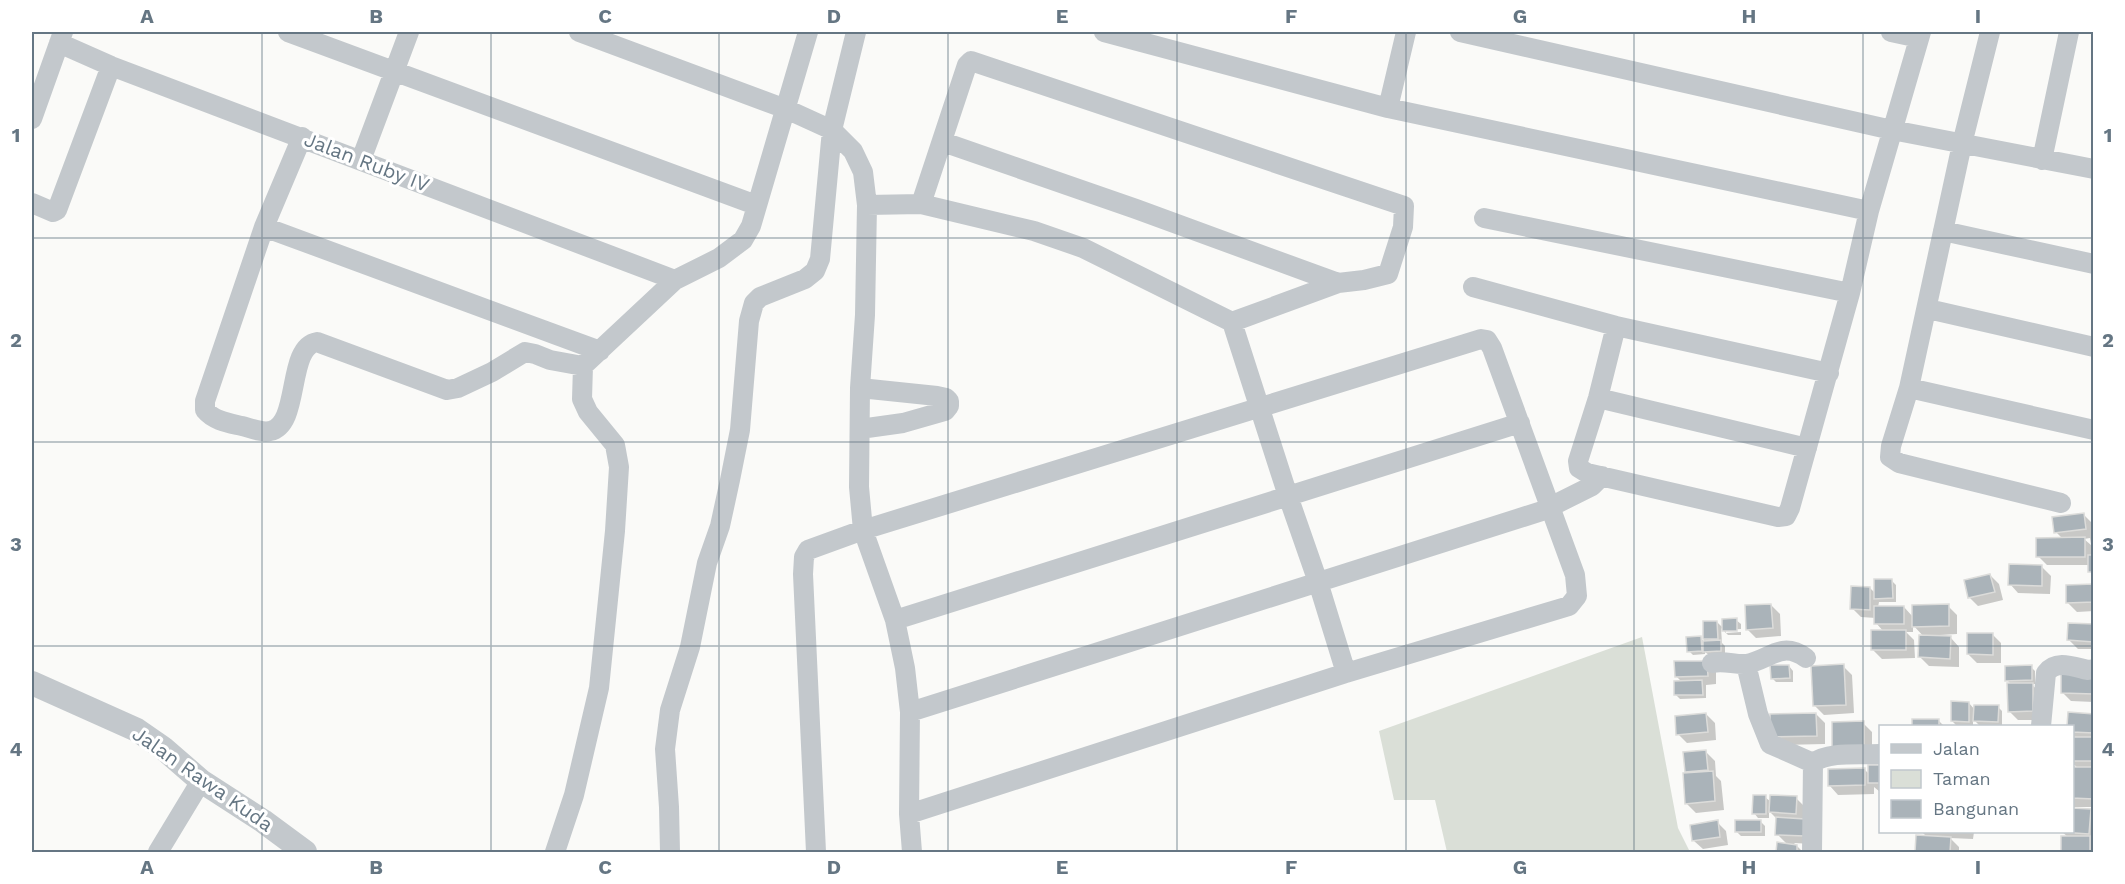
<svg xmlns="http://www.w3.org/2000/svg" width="2125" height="884" viewBox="0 0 2125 884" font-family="'Work Sans',sans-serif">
  <rect width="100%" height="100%" fill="#fafaf8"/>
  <!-- green -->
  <path fill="#dadfd7" d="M1642,637L1678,828L1690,852H1447L1435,800H1394L1379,731Z"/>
  <!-- shadow -->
  <path fill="#0003" fill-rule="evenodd" d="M2084,515L2093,524L2094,575L2090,571L2089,565H2047L2038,556L2063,539L2056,532ZM2090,538L2091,545L2084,539Z
    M2042,567L2051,576L2050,594L2018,593L2010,584Z
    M1990,575L1999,584L2003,600L1978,606L1969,597Z
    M1891,580L1896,585V602H1879L1878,607H1904L1913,617L1948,606L1957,615V634L1940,635V637L1951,638L1959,647V667L1929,666L1920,657L1924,637L1913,625V632H1906L1914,640L1915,658L1882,659L1873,650L1884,632L1876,623V618L1861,617L1852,608L1870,588L1876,594Z
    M2094,586V611L2077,612L2068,603Z
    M1771,605L1780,614L1781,636L1756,638L1747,629Z
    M1736,620L1741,624V629L1726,630V633L1721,628L1722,643L1725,646V655H1709L1705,652V654L1693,655L1689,651L1700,637L1704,642V623L1717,622L1724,629Z
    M2094,626V649H2078L2069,640Z
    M1741,632V635H1728L1726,633Z
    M1992,634L2001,643V663H1977L1968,654Z
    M1676,663L1716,671V684L1706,685V698L1680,699L1676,695L1682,682L1676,676Z
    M1789,666L1793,671V682H1776L1772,678Z
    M1843,666L1852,675L1854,713L1824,715L1815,706Z
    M2031,667L2035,671V684H2031L2041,693V720H2018L2009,711L2012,685L2007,680Z
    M2094,676V702L2071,701L2062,692Z
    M1969,703L1975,710L1998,707L2002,711V725H1979L1973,719V725H1956L1952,721Z
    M1706,714L1715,723L1716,740L1687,743L1678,734Z
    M1816,714L1825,723V744L1781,745L1772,736Z
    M2069,714L2094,715V807H2072V768H2078L2072,763V739H2075L2072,736V726H2068Z
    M1913,720L1939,721L1944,726H1913Z
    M1863,723L1872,732V755H1843Z
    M1706,752L1715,761L1716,776L1721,781L1724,810L1696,813L1687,804L1690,774L1686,771Z
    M1870,766L1880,767V792L1874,787V794L1838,795L1830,786L1865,770L1870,775Z
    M1765,797L1771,802L1796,798L1805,807L1813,844L1794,843L1803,852H1777L1778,844L1788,845L1777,834V819L1769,811V818H1758L1754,813Z
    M2090,811L2094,814V852H2063L2068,837L2062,832H2072Z
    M1717,822L1726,831L1728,845L1703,849L1694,841Z
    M1761,822L1765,826V836H1741L1736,831Z
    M1922,832H1974L1973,839L1950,838L1959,847V852H1916L1917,836L1927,837Z"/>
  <!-- building -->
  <path fill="#aab3b9" stroke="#dcdcda" stroke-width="1.5" d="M2084,513L2086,529L2054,533L2052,517Z
    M2085,537V557H2036V538Z
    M2088,555H2094V572H2088Z
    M2009,564L2042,565V586L2008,585Z
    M1990,574L1995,592L1968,598L1964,580Z
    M1874,579H1892L1893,598L1874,599Z
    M2094,584V602L2066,603V585Z
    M1851,586L1870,587V610L1850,609Z
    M1771,604L1773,628L1746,630L1745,605Z
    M1949,604V626L1912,627V605Z
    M1874,606H1904V624H1874Z
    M1737,618V631H1722V619Z
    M1703,621H1717L1718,639H1703Z
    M2068,623L2094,624V642L2067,640Z
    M1871,630H1906V650H1871Z
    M1967,633H1993V655L1967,654Z
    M1919,635L1951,636L1950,659L1918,657Z
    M1701,636L1702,651L1687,652L1686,637Z
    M1721,640V651L1703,652V641Z
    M1674,661H1707L1708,676L1675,677Z
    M1844,664L1846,705L1813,706L1811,666Z
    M1770,665H1789L1790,678L1771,679Z
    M2032,665V680L2005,681V666Z
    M2061,673L2094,675V694L2061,693Z
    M1702,680L1703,695H1674V681Z
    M2007,683H2033V711L2008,712Z
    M1951,701L1969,702V722L1951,721Z
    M1974,705H1999L1998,722L1973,721Z
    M2068,712L2094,714V733L2072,732V726H2067Z
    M1706,713L1708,732L1676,735L1675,716Z
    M1816,713L1817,736L1770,737V714Z
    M1912,719H1939V726H1912Z
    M1864,721V747H1832V722Z
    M2072,737H2094V761H2072Z
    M1706,750L1708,770L1685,772L1683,752Z
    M1868,765H1880V783H1868Z
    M2072,767H2094V799L2072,798Z
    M1865,768V785L1828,786V769Z
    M1713,771L1715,801L1685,804L1683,773Z
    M1753,795H1766V814H1752Z
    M1770,795L1797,796L1796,814L1769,812Z
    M2072,808L2091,809L2089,834L2060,832H2072Z
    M1776,817L1805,819V836L1775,835Z
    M1718,820L1720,837L1692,841L1690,825Z
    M1735,820H1761V832H1735Z
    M1916,835L1951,837L1950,852H1915Z
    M2061,836H2090V852H2061Z
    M1777,842L1797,845V852H1776Z"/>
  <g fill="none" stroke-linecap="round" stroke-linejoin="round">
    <!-- minor -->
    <path stroke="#c3c8cc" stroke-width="20" d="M288,32L756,205
      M579,32L786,109L832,130L853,151L863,172L867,205L865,315L860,388L859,487L863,530L895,620L905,668L910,712L909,814L912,852
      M1104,32L1388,108L1869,211
      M1460,32L1892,130L2094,169
      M1891,32L1919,38
      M1990,32L1962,144L1909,388L1891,446L1890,457L1899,463L2061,503
      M59,43L111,66L675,280
      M1388,108L1406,32
      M32,119L63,32
      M302,137L264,227L205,401V410C214,421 229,423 242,426C250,428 262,433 270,431C301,425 286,347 317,342L447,390L458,388L492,372L525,352L535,354L550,360L583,366L675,280L719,258L743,240L751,226L808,32
      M943,142L1136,209L1338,283
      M361,160L409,32
      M2042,160L2069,32
      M32,203L53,212L57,210L111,66
      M921,204L967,65L971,61L1404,206L1403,227L1388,274L1364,280L1338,283L1232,322
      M867,205L921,204L1034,231L1083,248L1232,322L1288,496L1318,582L1346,673
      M1484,218L1850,293
      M264,227L600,351
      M1943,231L2094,264
      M1473,287L1616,326L1829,373
      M1928,309L2094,347
      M1616,326L1598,398L1578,461L1579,468L1587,473L1778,517L1786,516L1790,508L1850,293L1869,211L1921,32
      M860,388L937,396L946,398L949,401V406L945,411L903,423L860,429
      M1909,388L2094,430
      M1598,398L1807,448
      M895,620L1520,423
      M1712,663C1724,660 1735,665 1746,664C1770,660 1781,640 1806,658
      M1746,664L1758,714L1770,744L1813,763
      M910,712L1542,511L1592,486L1602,476
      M2041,726L2046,673C2056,659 2074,667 2088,670L2094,669
      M158,852L201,781
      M555,852L574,795L599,688L615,531L619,467L615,445L588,412L582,399L583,366
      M670,852L669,807L665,749L670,710L690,647L707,563L720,526L730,480L740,430L749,321L754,303L760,297L805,279L815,271L820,259L832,130L856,32
      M816,852L803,574L804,557L808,550L863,530L1481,339L1487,340L1492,348L1575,575L1577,596L1569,606L1346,673L909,814
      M1812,852L1813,763C1828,751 1861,755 1880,754"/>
    <!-- tertiary -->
    <path stroke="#c3c8cc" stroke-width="24" d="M32,683L137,730L163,748L201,781L263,821L305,852"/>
  </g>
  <!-- grid -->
  <path fill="none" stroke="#657683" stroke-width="1.5" stroke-opacity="0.55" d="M262,32V852M491,32V852M719,32V852M948,32V852M1177,32V852M1406,32V852M1634,32V852M1863,32V852M32,238H2094M32,442H2094M32,646H2094"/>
  <g text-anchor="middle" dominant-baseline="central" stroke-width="6" stroke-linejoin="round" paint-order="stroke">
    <!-- street labels -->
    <g font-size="20" fill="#657683" stroke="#fff">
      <text transform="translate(367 162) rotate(21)">Jalan Ruby IV</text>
      <text transform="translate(203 779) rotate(35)">Jalan Rawa Kuda</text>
    </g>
  </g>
  <!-- border -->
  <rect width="2125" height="884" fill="none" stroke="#ffffff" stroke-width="66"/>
  <!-- legend -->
  <rect x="1879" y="725" width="195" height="108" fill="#ffffff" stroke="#c1c8cd" stroke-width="1.5"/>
  <rect x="1891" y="744" width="30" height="9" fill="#c3c8cc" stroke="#c1c8cd" stroke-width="1.5"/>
  <text x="1933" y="755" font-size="18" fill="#657683">Jalan</text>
  <rect x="1891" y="770" width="30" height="18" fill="#dadfd7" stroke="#c1c8cd" stroke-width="1.5"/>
  <text x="1933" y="785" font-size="18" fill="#657683">Taman</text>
  <rect x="1891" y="800" width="30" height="18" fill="#aab3b9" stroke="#c1c8cd" stroke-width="1.5"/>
  <text x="1933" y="815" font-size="18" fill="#657683">Bangunan</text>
  <rect x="33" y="33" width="2059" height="818" fill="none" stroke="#657683" stroke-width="2"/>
  <g font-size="20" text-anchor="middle" font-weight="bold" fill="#657683">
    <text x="147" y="23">A</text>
    <text x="376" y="23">B</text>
    <text x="605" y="23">C</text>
    <text x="834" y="23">D</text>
    <text x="1062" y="23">E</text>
    <text x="1291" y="23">F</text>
    <text x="1520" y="23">G</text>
    <text x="1749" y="23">H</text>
    <text x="1978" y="23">I</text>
    <text x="16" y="142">1</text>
    <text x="2108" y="142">1</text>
    <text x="16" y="347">2</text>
    <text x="2108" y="347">2</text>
    <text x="16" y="551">3</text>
    <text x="2108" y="551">3</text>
    <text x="16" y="756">4</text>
    <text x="2108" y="756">4</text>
    <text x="147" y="874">A</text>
    <text x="376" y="874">B</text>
    <text x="605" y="874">C</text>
    <text x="834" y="874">D</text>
    <text x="1062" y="874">E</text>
    <text x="1291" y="874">F</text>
    <text x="1520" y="874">G</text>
    <text x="1749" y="874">H</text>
    <text x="1978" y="874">I</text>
  </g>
</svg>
